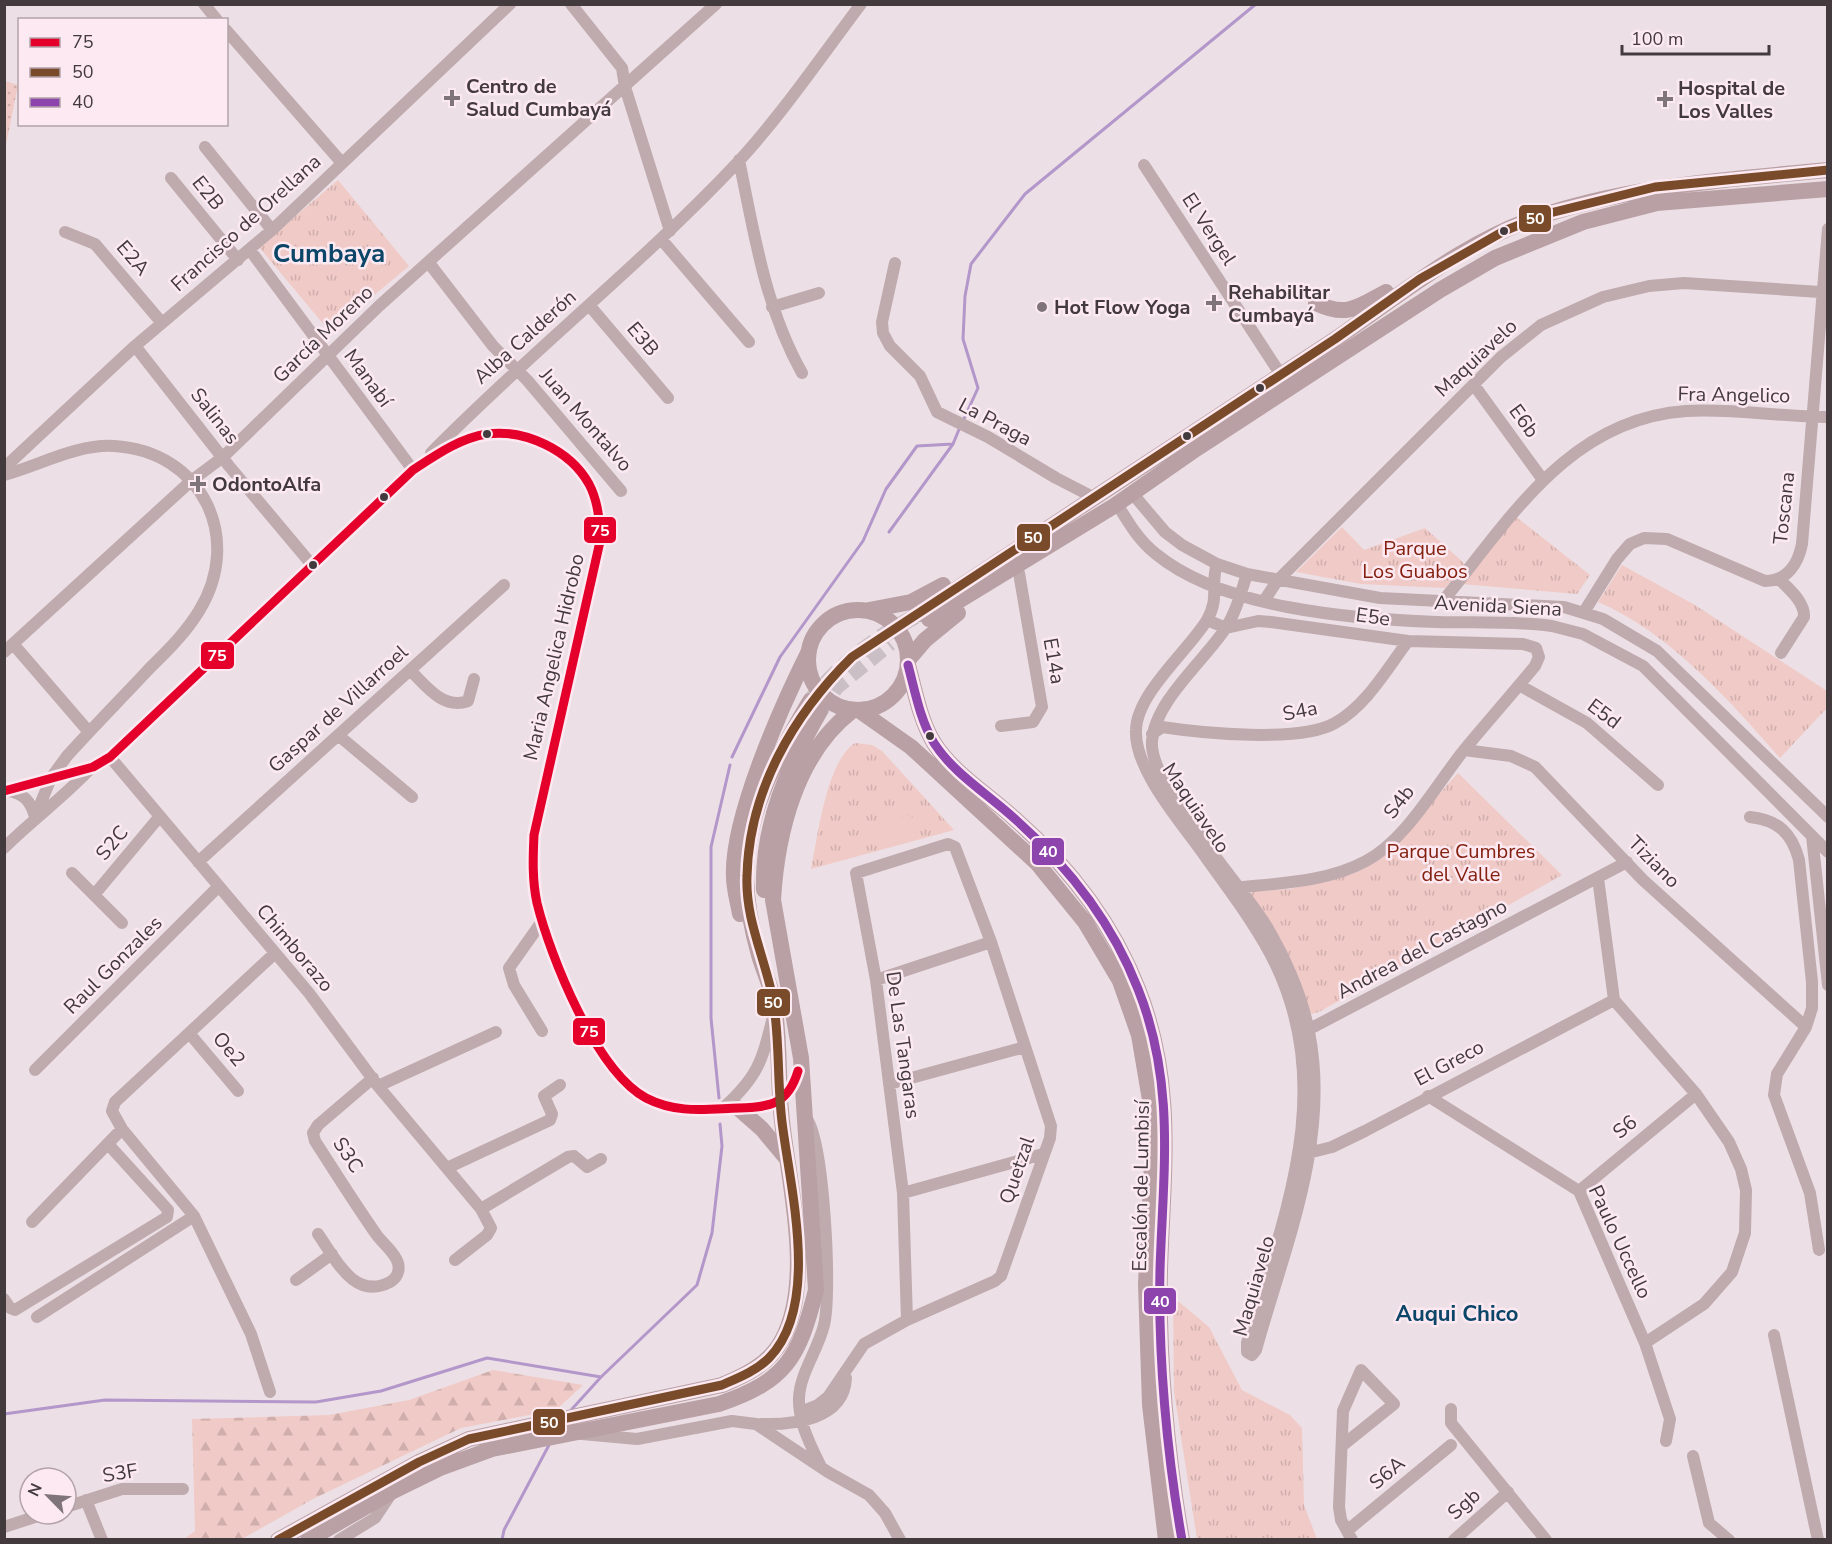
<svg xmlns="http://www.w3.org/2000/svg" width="1832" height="1544" viewBox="0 0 1832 1544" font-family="'Nunito Sans',sans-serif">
  <defs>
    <pattern id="grass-dots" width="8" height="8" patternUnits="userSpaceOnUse" patternTransform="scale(1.5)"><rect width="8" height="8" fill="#f0cac6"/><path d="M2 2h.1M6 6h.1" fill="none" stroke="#cfaeab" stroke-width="1.8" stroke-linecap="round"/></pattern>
    <pattern id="forest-firs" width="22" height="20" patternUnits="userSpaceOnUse" patternTransform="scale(1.5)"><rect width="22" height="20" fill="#f0cac6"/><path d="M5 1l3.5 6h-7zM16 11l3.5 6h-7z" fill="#cfaeab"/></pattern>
    <pattern id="park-tufts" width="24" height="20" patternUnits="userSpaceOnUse" patternTransform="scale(1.5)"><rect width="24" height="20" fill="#f0cac6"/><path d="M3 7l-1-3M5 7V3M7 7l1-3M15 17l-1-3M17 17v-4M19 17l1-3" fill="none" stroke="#cfaeab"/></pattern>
  </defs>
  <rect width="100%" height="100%" fill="#ece0e6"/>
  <!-- grass -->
  <path fill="url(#grass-dots)" d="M5,81L18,85L5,150L4,81Z"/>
  <!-- forest -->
  <path fill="url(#forest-firs)" d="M493,1370L583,1385L556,1410L461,1428L313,1499L242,1539H184L195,1531L192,1419L329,1415L409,1400Z"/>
  <!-- park -->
  <path fill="url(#park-tufts)" d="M338,180L409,266L330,332L259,247Z
    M1515,516L1590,575L1577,594L1461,584Z
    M1342,527L1364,550L1425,528L1465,564L1445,588L1361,584L1296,572Z
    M1622,565L1695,605L1827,691V708L1780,758C1730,701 1669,632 1598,602Z
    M855,743L872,745L882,751L954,830L811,869C818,836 826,762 855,743Z
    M1458,773L1562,875L1319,1012L1312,1014L1305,1010L1247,895L1255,891L1290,889L1357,872L1381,859Z
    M1173,1297L1209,1327L1242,1390L1290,1415L1302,1428L1304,1505L1317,1539H1197L1174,1392Z"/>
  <!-- pitch -->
  <path fill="#f0cac6" d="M911,814L917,837L882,847L876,824Z"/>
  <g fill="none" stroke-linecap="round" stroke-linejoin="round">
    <!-- stream -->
    <path stroke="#b397ca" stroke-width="3" d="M963,421L978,388L963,339L965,296L971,264L1025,194L1256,4
      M889,532L953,444L960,427
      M732,757L780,657L863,541L886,489L917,446L953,444
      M719,1098L711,1018V847L730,765
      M572,1409L601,1377L697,1285L712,1233L722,1146L720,1124
      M4,1414L105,1400L316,1402L381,1391L487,1358L601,1377
      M502,1540L504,1530L549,1445"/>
    <!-- major-tunnel -->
    <path stroke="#cabfc4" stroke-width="16" stroke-dasharray="16 8" stroke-linecap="butt" d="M810,701C843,662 874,639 919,614
      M820,711L836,687L890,643"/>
    <!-- minor -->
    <path stroke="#bfaaae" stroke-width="12" d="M204,4L217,20
      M571,4L622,68L625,87L670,231
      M226,30L342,163
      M205,147L272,230
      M739,160C754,233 765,307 802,373
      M1144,165L1281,375
      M171,178L238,260
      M65,232L95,244L162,323
      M661,239L749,342
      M250,250L413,470
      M429,263L493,346L527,380L621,491
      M895,263L882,322L883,333L890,346L920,376L937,412L988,437L1056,478L1089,495
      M589,305L668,398
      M772,307L819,293
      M135,346L229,466L312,565
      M1474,385L1543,480
      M431,453C530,352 641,265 738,162C783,113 821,57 861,4
      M4,468L135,346L272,230L510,4
      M4,475C40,465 77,444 114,446C202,451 244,538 199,611C185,634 166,652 148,670C121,699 93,727 67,756L51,778L35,817
      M1132,493L1165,532L1182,545L1217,564L1247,574L1380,598L1564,607L1603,619L1657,651L1828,817
      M1117,504C1128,522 1139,541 1156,554C1223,609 1353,619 1437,622C1475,623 1514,621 1552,626L1583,634L1643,666L1828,852
      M1217,564C1210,585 1220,598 1207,620C1188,651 1137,693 1136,730C1134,769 1180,821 1202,852C1228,889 1256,924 1276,965C1337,1094 1283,1217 1247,1343V1352L1252,1355L1256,1350C1284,1248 1331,1140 1309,1032C1302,996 1285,958 1267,927C1243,886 1148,784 1152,741C1155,701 1204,661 1225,629C1236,613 1241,592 1247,574
      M1779,579C1789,589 1805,602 1804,617L1781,653
      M1264,601L1277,581L1501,357L1541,325L1603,297L1649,286L1684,283L1820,292
      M1443,601C1510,519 1569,419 1686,411C1732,408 1781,417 1828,417
      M1584,612L1617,559L1630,544L1644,538L1667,539L1765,581C1787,581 1798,564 1802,544L1828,229
      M1207,620L1226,628L1258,621L1271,622L1408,641L1523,644L1536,648L1539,657L1535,666C1512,694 1488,721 1464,750C1436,785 1406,840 1366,861C1325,883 1277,883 1233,888
      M14,645L89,732
      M4,652L191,481L223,457L379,306L716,4
      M410,670C426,686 443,710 468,701L474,679
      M1519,685L1587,723L1658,785
      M1001,726L1033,722L1042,707L1019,573
      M1152,734L1162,727C1201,733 1301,743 1335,723C1366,706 1387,669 1408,641
      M338,735L412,797
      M1464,750L1511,756L1535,767L1643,880L1806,1027
      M110,757L309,993L378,1086L481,1209L568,1157L574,1156L587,1167L601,1159
      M4,791L93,767L110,757L413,470C436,455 460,438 487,434C525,429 570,450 589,484C598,501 599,519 601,537L534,835C533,857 532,880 537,903C550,956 596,1071 646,1098C676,1114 706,1109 739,1108C774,1107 788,1103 799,1068
      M8,791C24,793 31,802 35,817
      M1750,817C1778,820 1792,833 1799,860L1812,982V1008L1806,1027L1777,1074L1774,1095L1810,1193L1819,1250
      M1812,836L1828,985
      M4,848C32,820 64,797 91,768
      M198,862L504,585
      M72,873L122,923
      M1598,878L1614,1000L1696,1094L1729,1142L1741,1169L1746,1190L1745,1233L1732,1272L1704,1304L1645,1343
      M94,895L160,816
      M876,980L991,942
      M542,1031L514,985L509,968L543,920
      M189,1033L238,1091
      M1302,1033L1627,862
      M35,1070L218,887
      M889,1084L1025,1047
      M378,1086L496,1032
      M1428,1096L1579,1191L1645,1343L1670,1419L1666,1441
      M723,1108C758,1077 762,1061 773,1017
      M808,1121C824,1149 832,1293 824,1325C818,1350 800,1373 799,1398C798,1422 811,1446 821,1467
      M1304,1154L1332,1147L1365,1131L1614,1000
      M447,1168L550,1120L552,1114L544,1096L560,1085
      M1579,1191L1696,1094
      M903,1193L1043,1154
      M32,1222L122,1129
      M318,1234C335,1258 354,1301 390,1282C397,1278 400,1271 398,1263C395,1252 382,1243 376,1234C355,1204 335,1172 315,1141L313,1133L318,1125L373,1078
      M455,1260L487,1235L491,1228L481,1209
      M296,1280L332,1254
      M4,1299L10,1308L15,1310L167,1217L168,1210L108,1144
      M37,1317L194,1216
      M1774,1335L1818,1540
      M270,1392L251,1334L194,1216L122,1129L112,1111L115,1102L274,954
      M1451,1409V1423L1546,1540
      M800,1412L818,1405L828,1397L864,1344L907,1320L995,1281L1001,1276L1050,1138L1051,1126L991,942L955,847L948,844L856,873L876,980L903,1193L907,1320
      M761,1424C793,1425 844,1420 846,1378
      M582,1434L637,1439L732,1421L756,1424L828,1472L869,1495L885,1513L900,1540
      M1343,1445L1394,1404L1361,1370L1343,1411L1339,1507L1341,1520L1352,1540
      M1693,1456L1709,1523L1729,1540
      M86,1500L102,1540
      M66,1507L122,1489H183
      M4,1527L44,1514
      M1348,1530L1451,1445
      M339,1540L375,1518L393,1491
      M1454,1540L1508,1492"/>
    <!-- major -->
    <path stroke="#b9a0a5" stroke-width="16" d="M1316,303C1347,318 1358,307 1386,292
      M808 660a50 50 0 1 1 100 0a50 50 0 1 1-100 0Z
      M869,610L911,602L943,585
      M919,614C1054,524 1189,435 1325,346C1396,299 1465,239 1547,214C1638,185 1733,179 1828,170
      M929,619L1114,506L1196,449L1440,290L1495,258L1583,222L1657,203L1828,189
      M908,660L925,640L958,613
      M908,665C915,691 920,720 934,743C953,773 989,795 1015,819C1068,866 1112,922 1138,989C1176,1084 1163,1172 1160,1270C1158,1356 1167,1455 1182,1540
      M860,711L911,747L1037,863L1085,922L1120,981L1139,1035L1150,1100L1153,1143L1146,1284L1150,1405L1166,1540
      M764,890C762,824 788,767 820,711
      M740,914C738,902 734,889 734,877C731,819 782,705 809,651
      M738,1108L762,1129L787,1159
      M278,1540L419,1462L469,1439L722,1385C746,1375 769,1364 782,1340C814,1281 789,1185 782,1121C777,1080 781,1038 773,998C770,984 763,969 759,955C752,931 747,903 746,879C744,814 778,755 810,701
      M308,1540L393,1491L440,1468L492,1449L719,1404C787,1381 799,1357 816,1290L801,1058L773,900C777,833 796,754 852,711"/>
    <defs>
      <path id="bus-1" d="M4,791L93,767L110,757L413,470C436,455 460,438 487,434C525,429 570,450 589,484C598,501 599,519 601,537L534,835C533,857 532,880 537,903C550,956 596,1071 646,1098C677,1114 706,1109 739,1108C771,1107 788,1104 798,1071"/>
      <path id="bus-2" d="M278,1540L419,1462L469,1439L722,1385C738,1378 756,1371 769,1358C821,1305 790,1188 782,1122C777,1081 780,1039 773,999C765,958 745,919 747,876C749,791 793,715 852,657L1335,339L1420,279L1504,231L1546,214L1655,187L1828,170"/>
      <path id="bus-3" d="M908,665C915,691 920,720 934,743C953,773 989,795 1015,819C1068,866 1112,922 1138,989C1176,1084 1163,1172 1160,1270C1158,1356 1167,1455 1182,1540"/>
    </defs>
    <!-- bus-1 casing -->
    <use href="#bus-1" stroke="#fce9f1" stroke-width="14"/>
    <!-- bus-2 casing -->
    <use href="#bus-2" stroke="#fce9f1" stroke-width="14"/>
    <!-- bus-3 casing -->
    <use href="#bus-3" stroke="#fce9f1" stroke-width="14"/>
    <!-- bus-1 -->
    <use href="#bus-1" stroke="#e4002b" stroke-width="9"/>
    <!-- bus-2 -->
    <use href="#bus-2" stroke="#7a4b2a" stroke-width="9"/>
    <!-- bus-3 -->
    <use href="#bus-3" stroke="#8e44ad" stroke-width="9"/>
  </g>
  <!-- markers -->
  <g fill="#7e7479" stroke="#fce9f1" stroke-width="2">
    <path d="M449 89h6v6h6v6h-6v6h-6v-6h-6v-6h6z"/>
    <path d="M1662 90h6v6h6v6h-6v6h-6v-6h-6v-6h6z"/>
    <path d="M1211 294h6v6h6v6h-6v6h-6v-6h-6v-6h6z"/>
    <circle cx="1042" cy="307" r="6"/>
    <path d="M195 475h6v6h6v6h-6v6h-6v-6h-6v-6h6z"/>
  </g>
  <g fill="#433a3e" stroke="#fce9f1" stroke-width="2">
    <circle cx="1504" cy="231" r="5"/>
    <circle cx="1260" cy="388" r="5"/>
    <circle cx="487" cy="434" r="5"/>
    <circle cx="1187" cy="436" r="5"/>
    <circle cx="384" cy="497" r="5"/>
    <circle cx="313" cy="565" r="5"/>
    <circle cx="930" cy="736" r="5"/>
  </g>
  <g text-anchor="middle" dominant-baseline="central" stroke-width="5" stroke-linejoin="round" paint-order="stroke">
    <!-- poi labels -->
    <g font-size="20" font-weight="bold" fill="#433a3e" stroke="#fce9f1" text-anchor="start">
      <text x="466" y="86">Centro de<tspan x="466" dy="23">Salud Cumbayá</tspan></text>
      <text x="1678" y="88">Hospital de<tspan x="1678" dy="23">Los Valles</tspan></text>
      <text x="1228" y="292">Rehabilitar<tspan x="1228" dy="23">Cumbayá</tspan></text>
      <text x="1054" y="307">Hot Flow Yoga</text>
      <text x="212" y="484">OdontoAlfa</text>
    </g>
    <!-- street labels -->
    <g font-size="20" fill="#433a3e" stroke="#fce9f1">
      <text transform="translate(208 193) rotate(51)">E2B</text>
      <text transform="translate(246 223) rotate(-42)">Francisco de Orellana</text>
      <text transform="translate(1209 229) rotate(57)">El Vergel</text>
      <text transform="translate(133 258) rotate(49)">E2A</text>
      <text transform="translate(323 334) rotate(-44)">García Moreno</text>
      <text transform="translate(525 337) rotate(-42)">Alba Calderón</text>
      <text transform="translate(643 339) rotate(50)">E3B</text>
      <text transform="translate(1476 358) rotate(-43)">Maquiavelo</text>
      <text transform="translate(368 378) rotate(54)">Manabí</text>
      <text transform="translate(1734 395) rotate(1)">Fra Angelico</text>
      <text transform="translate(215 416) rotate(52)">Salinas</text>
      <text transform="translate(586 420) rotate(49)">Juan Montalvo</text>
      <text transform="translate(1524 421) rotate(54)">E6b</text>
      <text transform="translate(995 422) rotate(28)">La Praga</text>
      <text transform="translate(1784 508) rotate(-84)">Toscana</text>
      <text transform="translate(1498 606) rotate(3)">Avenida Siena</text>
      <text transform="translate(1373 617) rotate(8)">E5e</text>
      <text transform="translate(554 657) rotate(-77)">Maria Angelica Hidrobo</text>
      <text transform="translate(1054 661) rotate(80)">E14a</text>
      <text transform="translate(338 709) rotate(-42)">Gaspar de Villarroel</text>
      <text transform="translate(1300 711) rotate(-11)">S4a</text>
      <text transform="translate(1604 714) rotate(37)">E5d</text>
      <text transform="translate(1399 802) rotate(-52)">S4b</text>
      <text transform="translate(1196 808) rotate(56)">Maquiavelo</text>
      <text transform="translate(112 843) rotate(-50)">S2C</text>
      <text transform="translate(1654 862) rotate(45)">Tiziano</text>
      <text transform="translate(295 948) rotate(50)">Chimborazo</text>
      <text transform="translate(1422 949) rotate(-28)">Andrea del Castagno</text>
      <text transform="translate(113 965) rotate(-45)">Raul Gonzales</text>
      <text transform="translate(903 1045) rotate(82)">De Las Tangaras</text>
      <text transform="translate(229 1049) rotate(50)">Oe2</text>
      <text transform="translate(1449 1063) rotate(-28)">El Greco</text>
      <text transform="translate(1625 1127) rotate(-40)">S6</text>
      <text transform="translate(348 1155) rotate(57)">S3C</text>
      <text transform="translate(1017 1170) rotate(-71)">Quetzal</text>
      <text transform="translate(1141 1186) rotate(-89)">Escalón de Lumbisí</text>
      <text transform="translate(1620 1242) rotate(65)">Paulo Uccello</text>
      <text transform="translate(1254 1286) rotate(-74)">Maquiavelo</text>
      <text transform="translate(120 1473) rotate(-9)">S3F</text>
      <text transform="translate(1387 1473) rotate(-40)">S6A</text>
      <text transform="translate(1464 1504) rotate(-42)">Sgb</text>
    </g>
    <!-- park labels -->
    <g font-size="20" fill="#84200f" stroke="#fce9f1">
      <text x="1415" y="548">Parque<tspan x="1415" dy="23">Los Guabos</tspan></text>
      <text x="1461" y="851">Parque Cumbres<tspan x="1461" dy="23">del Valle</tspan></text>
    </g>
    <!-- quarter labels -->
    <g font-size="22" font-weight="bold" fill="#0b4567" stroke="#fce9f1">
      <text x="1457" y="1314">Auqui Chico</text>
    </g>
    <!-- district labels -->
    <g font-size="26" font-weight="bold" fill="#0b4567" stroke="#fce9f1">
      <text x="329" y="253">Cumbaya</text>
    </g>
  </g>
  <g stroke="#fce9f1" stroke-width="2">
    <rect x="1518" y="204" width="34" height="29" rx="6" fill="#7a4b2a"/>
    <rect x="583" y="516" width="34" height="28" rx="6" fill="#e4002b"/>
    <rect x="1016" y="523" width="35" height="29" rx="6" fill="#7a4b2a"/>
    <rect x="200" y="641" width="35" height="29" rx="6" fill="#e4002b"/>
    <rect x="1031" y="837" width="34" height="29" rx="6" fill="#8e44ad"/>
    <rect x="756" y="988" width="35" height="29" rx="6" fill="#7a4b2a"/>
    <rect x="572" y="1017" width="34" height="29" rx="6" fill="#e4002b"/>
    <rect x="1143" y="1287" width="34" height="28" rx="6" fill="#8e44ad"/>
    <rect x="532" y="1408" width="34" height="28" rx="6" fill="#7a4b2a"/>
  </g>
  <g font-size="16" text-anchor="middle" font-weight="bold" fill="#fff">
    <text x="1535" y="224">50</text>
    <text x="600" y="536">75</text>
    <text x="1033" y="543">50</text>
    <text x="217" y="661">75</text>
    <text x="1048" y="857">40</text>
    <text x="773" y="1008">50</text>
    <text x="589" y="1037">75</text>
    <text x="1160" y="1307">40</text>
    <text x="549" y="1428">50</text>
  </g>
  <!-- border -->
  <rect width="1832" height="1544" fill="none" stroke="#433a3e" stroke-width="12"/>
  <!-- legend -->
  <rect x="18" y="18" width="210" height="108" fill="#fce9f1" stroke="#b2a3a9" stroke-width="1.5"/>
  <rect x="30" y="38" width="30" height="9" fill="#e4002b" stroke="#b2a3a9" stroke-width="1.5"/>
  <text x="72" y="48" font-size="18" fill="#433a3e">75</text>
  <rect x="30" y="68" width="30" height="9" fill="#7a4b2a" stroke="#b2a3a9" stroke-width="1.5"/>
  <text x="72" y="78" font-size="18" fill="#433a3e">50</text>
  <rect x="30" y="98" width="30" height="9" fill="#8e44ad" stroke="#b2a3a9" stroke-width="1.5"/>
  <text x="72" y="108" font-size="18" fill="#433a3e">40</text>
  <!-- north arrow -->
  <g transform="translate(48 1496) rotate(295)"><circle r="28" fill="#fce9f1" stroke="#b2a3a9" stroke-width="1.5"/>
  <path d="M0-4.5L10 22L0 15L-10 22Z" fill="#7e7479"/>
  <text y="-9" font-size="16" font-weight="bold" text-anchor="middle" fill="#433a3e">N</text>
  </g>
  <!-- scale -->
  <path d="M1622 45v9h147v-9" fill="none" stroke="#433a3e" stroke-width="3"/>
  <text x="1631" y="45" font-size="18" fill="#433a3e" stroke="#fce9f1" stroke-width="4.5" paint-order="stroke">100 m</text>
</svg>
